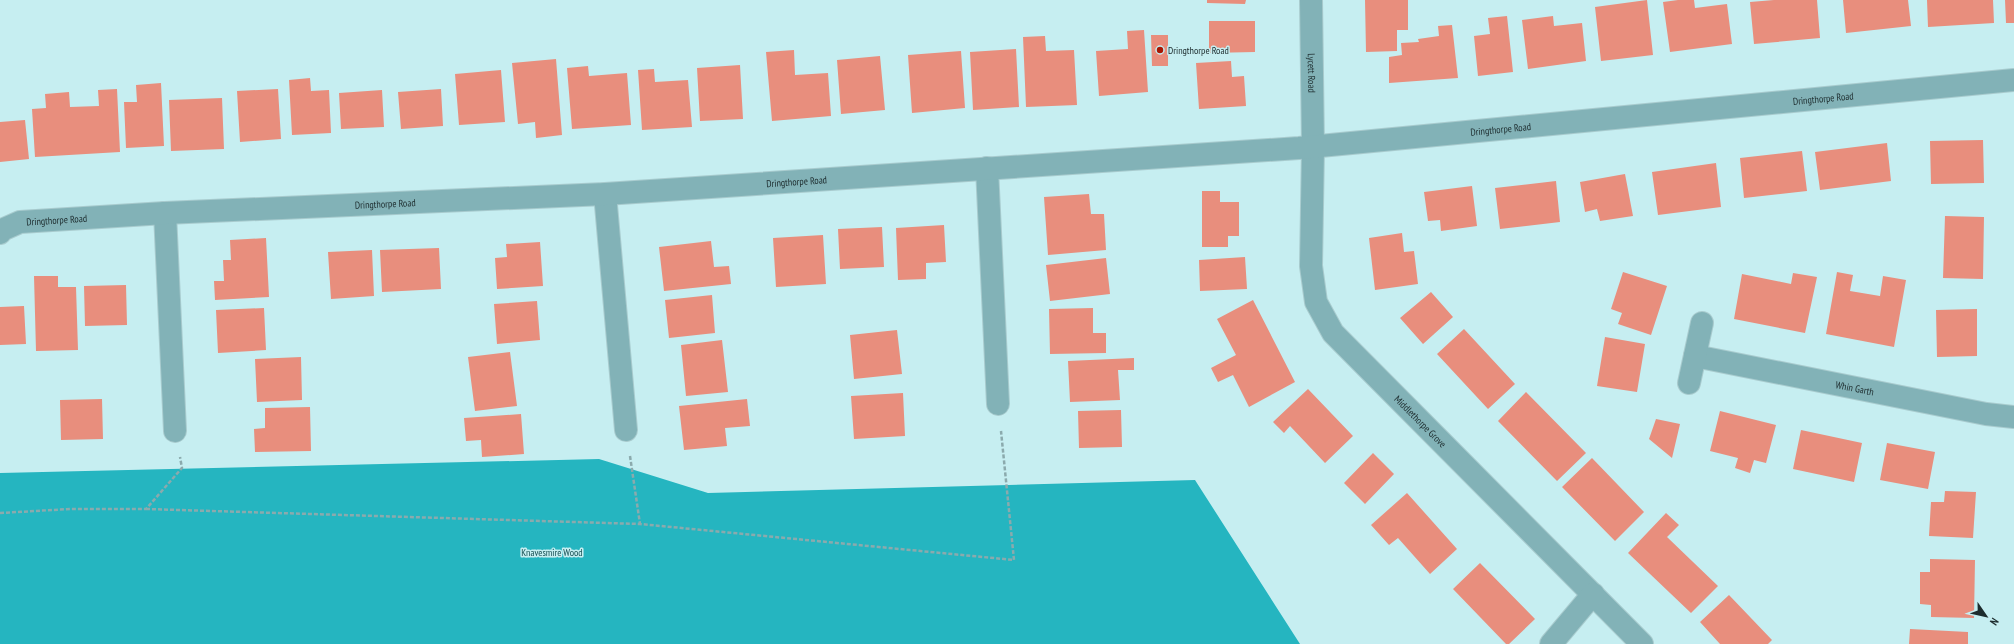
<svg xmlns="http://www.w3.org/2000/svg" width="2014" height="644" viewBox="0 0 2014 644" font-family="'PT Sans Narrow',sans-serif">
  <rect width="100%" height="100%" fill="#c6eef1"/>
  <!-- forest -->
  <path fill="#25b5c0" d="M599,459L708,493L1195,480L1300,644H0V473Z"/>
  <!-- building -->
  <path fill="#e88e7d" d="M1207,0H1246L1245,4L1207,3Z
    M1365,0H1408V30H1397V51L1366,52Z
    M1647,0L1653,55L1601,61L1595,7Z
    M1678,0H1694L1695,8L1727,4L1732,44L1670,52L1663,2Z
    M1774,0H1817L1820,38L1754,44L1750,2Z
    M1843,0H1908L1911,26L1846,33Z
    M1927,0H1993L1994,23L1928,27Z
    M2005,0H2014V23H2006Z
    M1507,16L1513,72L1478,76L1474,36L1490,34L1488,18Z
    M1553,16L1554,26L1582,23L1586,61L1528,69L1522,20Z
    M1209,21H1255V52L1209,53Z
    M1452,25L1458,78L1389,83V57L1402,55L1401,43L1419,42L1418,39L1439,36L1438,26Z
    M1144,30L1148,92L1099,96L1096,51L1128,49L1127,31Z
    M1151,35H1168V66H1152Z
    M1045,36L1046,51L1074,50L1077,105L1026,107L1023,37Z
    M1016,49L1019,107L973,110L970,52Z
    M794,50L795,75L828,73L831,116L772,121L766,52Z
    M961,51L965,108L912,113L908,55Z
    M880,56L885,110L841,114L837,60Z
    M556,59L562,135L536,138L535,122L518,124L512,63Z
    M1231,61L1232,77L1244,76L1246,106L1199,109L1196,63Z
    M740,65L743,119L700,121L697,68Z
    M588,66L589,76L627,73L631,125L572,129L567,68Z
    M654,69L655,82L688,80L692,127L642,130L638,70Z
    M501,70L505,122L459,125L455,74Z
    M310,78L311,91L329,90L331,133L292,135L289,80Z
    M161,83L164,146L126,148L124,102H137L136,85Z
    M117,89L120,152L35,157L32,109L46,108L45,94L69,92L70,107L99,106L98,90Z
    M278,89L281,139L240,142L237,91Z
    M441,89L443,126L401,129L398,92Z
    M382,90L384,127L341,129L339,93Z
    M222,98L224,149L171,151L169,100Z
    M25,120L29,159L0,162V122Z
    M1983,140L1984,183L1931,184L1930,141Z
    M1887,143L1891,181L1820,190L1815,152Z
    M1802,151L1807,191L1744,198L1740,158Z
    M1716,163L1721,207L1658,215L1652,172Z
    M1625,174L1633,216L1600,221L1597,209L1585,212L1580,182Z
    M1556,181L1560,222L1500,229L1495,188Z
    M1472,186L1477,226L1441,231L1440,220L1428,221L1424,192Z
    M1202,191H1220V202H1239V236H1228V247H1202Z
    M1089,194L1091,214H1104L1106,250L1048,255L1044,197Z
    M1945,216L1984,217L1983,279L1943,278Z
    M944,225L946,262L926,263V279L898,280L896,228Z
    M882,227L884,267L840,269L838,229Z
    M1402,233L1404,252L1414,251L1418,284L1375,290L1369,238Z
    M823,235L826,284L776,287L773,238Z
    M266,238L269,297L215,300L214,281H224L223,260H231L230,240Z
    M711,241L714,267L729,266L731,284L664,291L659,247Z
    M540,242L543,286L497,289L495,258L507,257L506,244Z
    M439,248L441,289L382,292L380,250Z
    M372,250L374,296L331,299L328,252Z
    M1245,257L1247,289L1200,291L1199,260Z
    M1106,258L1110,294L1050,301L1046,265Z
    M1623,272L1667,286L1651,335L1618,324L1622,313L1611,309Z
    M1837,272L1853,275L1850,291L1880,296L1883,276L1906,280L1894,347L1826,334Z
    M1793,273L1817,277L1805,333L1734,319L1742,274L1791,284Z
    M34,276H58V287H76L78,350L36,351Z
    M126,285L127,325L85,326L84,286Z
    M1431,292L1453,317L1423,344L1400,318Z
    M712,295L715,333L669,338L665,300Z
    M1253,300L1295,382L1249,407L1233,375L1218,382L1211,368L1236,355L1217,319Z
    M537,301L540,340L497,344L494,304Z
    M24,306L26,344L0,345V307Z
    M264,308L266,350L218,353L216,310Z
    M1093,308V333H1106V353L1050,354L1049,309Z
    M1977,309V356L1937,357L1936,310Z
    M1464,329L1515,384L1488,409L1437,354Z
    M897,330L902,374L854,379L850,335Z
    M1605,337L1645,344L1637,392L1597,386Z
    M722,340L728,392L686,396L681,345Z
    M510,352L517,406L475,411L468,357Z
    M301,357L302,400L257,402L255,359Z
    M1134,358V370H1118L1120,400L1070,402L1068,361Z
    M1308,389L1353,436L1325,463L1290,426L1284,433L1273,422Z
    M1526,392L1586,453L1557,481L1498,421Z
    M903,393L905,436L854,439L851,396Z
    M102,399L103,439L61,440L60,400Z
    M747,399L750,426L725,428L727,446L684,450L679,406Z
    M310,407L311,451L255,452L254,429L265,428V408Z
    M1121,410L1122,447L1079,448L1078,411Z
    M1720,411L1776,425L1766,463L1754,460L1750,473L1735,468L1738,458L1710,451Z
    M521,414L524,454L482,457L481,440L466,441L464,418Z
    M1656,419L1680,424L1672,458L1649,439Z
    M1801,430L1862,443L1854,482L1793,469Z
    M1887,443L1935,452L1928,489L1880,480Z
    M1373,453L1394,474L1365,504L1344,483Z
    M1592,458L1644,512L1615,541L1562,487Z
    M1945,491L1976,492L1973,538L1929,536L1931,502H1944Z
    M1407,493L1457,549L1430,574L1398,538L1389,545L1371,525Z
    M1666,513L1679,525L1667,537L1718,586L1691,613L1628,553Z
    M1930,559L1975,560L1974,618L1931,617V605L1920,604V572H1930Z
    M1480,563L1535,619L1509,644H1506L1453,589Z
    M1729,595L1772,640L1768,644H1720L1700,622Z
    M1910,629L1968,632V644H1909Z"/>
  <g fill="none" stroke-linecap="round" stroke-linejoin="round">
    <defs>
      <g id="minor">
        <path id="s1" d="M1311,0L1313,147L1311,266L1316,302L1333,333L1642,644"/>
        <path d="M987,168L998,404"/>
        <path d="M605,194L626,430"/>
        <path d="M165,213L175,431"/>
        <path id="s2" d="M0,233L2,230L20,222L165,213L605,194L1299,148L2014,80"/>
        <path id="s3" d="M1695,356L1986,414L2014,417"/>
        <path d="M1689,383L1702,323"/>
        <path d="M1551,644L1593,594"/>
      </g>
    </defs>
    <!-- minor casing -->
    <use href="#minor" stroke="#a8cbce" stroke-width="24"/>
    <!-- path -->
    <path stroke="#8baaad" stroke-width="2.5" stroke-dasharray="4 2" stroke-linecap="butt" d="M630,456L640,524
      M146,509L640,524L1014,560L1001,431
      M0,513L70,509H146L182,468L180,457"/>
    <!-- minor -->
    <use href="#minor" stroke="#82b2b7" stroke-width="22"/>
  </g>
  <!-- markers -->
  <circle fill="#a81703" stroke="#c6eef1" stroke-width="1.5" cx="1160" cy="50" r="4"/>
  <g text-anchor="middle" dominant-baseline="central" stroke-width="3" stroke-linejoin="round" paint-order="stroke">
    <!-- poi labels -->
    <g font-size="10" fill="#1d2c2e" stroke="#c6eef1" text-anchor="start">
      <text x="1168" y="50">Dringthorpe Road</text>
    </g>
    <!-- street labels -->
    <g font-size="10" fill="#1d2c2e" stroke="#c6eef1">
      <text stroke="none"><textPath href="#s1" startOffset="73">Lycett Road</textPath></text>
      <text stroke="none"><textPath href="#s2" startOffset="1831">Dringthorpe Road</textPath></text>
      <text stroke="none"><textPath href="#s2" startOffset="1507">Dringthorpe Road</textPath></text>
      <text stroke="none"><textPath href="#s2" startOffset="801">Dringthorpe Road</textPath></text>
      <text stroke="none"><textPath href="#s2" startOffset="389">Dringthorpe Road</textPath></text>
      <text stroke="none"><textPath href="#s2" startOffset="60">Dringthorpe Road</textPath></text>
      <text stroke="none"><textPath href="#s3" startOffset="163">Whin Garth</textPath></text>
      <text stroke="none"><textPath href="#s1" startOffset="462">Middlethorpe Grove</textPath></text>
    </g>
    <!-- park labels -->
    <g font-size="10" fill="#154e52" stroke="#c6eef1">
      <text x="552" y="552">Knavesmire Wood</text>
    </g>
  </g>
  <!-- north arrow -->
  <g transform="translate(1986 616) rotate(124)" stroke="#c6eef1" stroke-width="3" paint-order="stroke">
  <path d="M0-3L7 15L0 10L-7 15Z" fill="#1d2c2e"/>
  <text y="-6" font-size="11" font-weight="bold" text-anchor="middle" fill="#1d2c2e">N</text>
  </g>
</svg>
